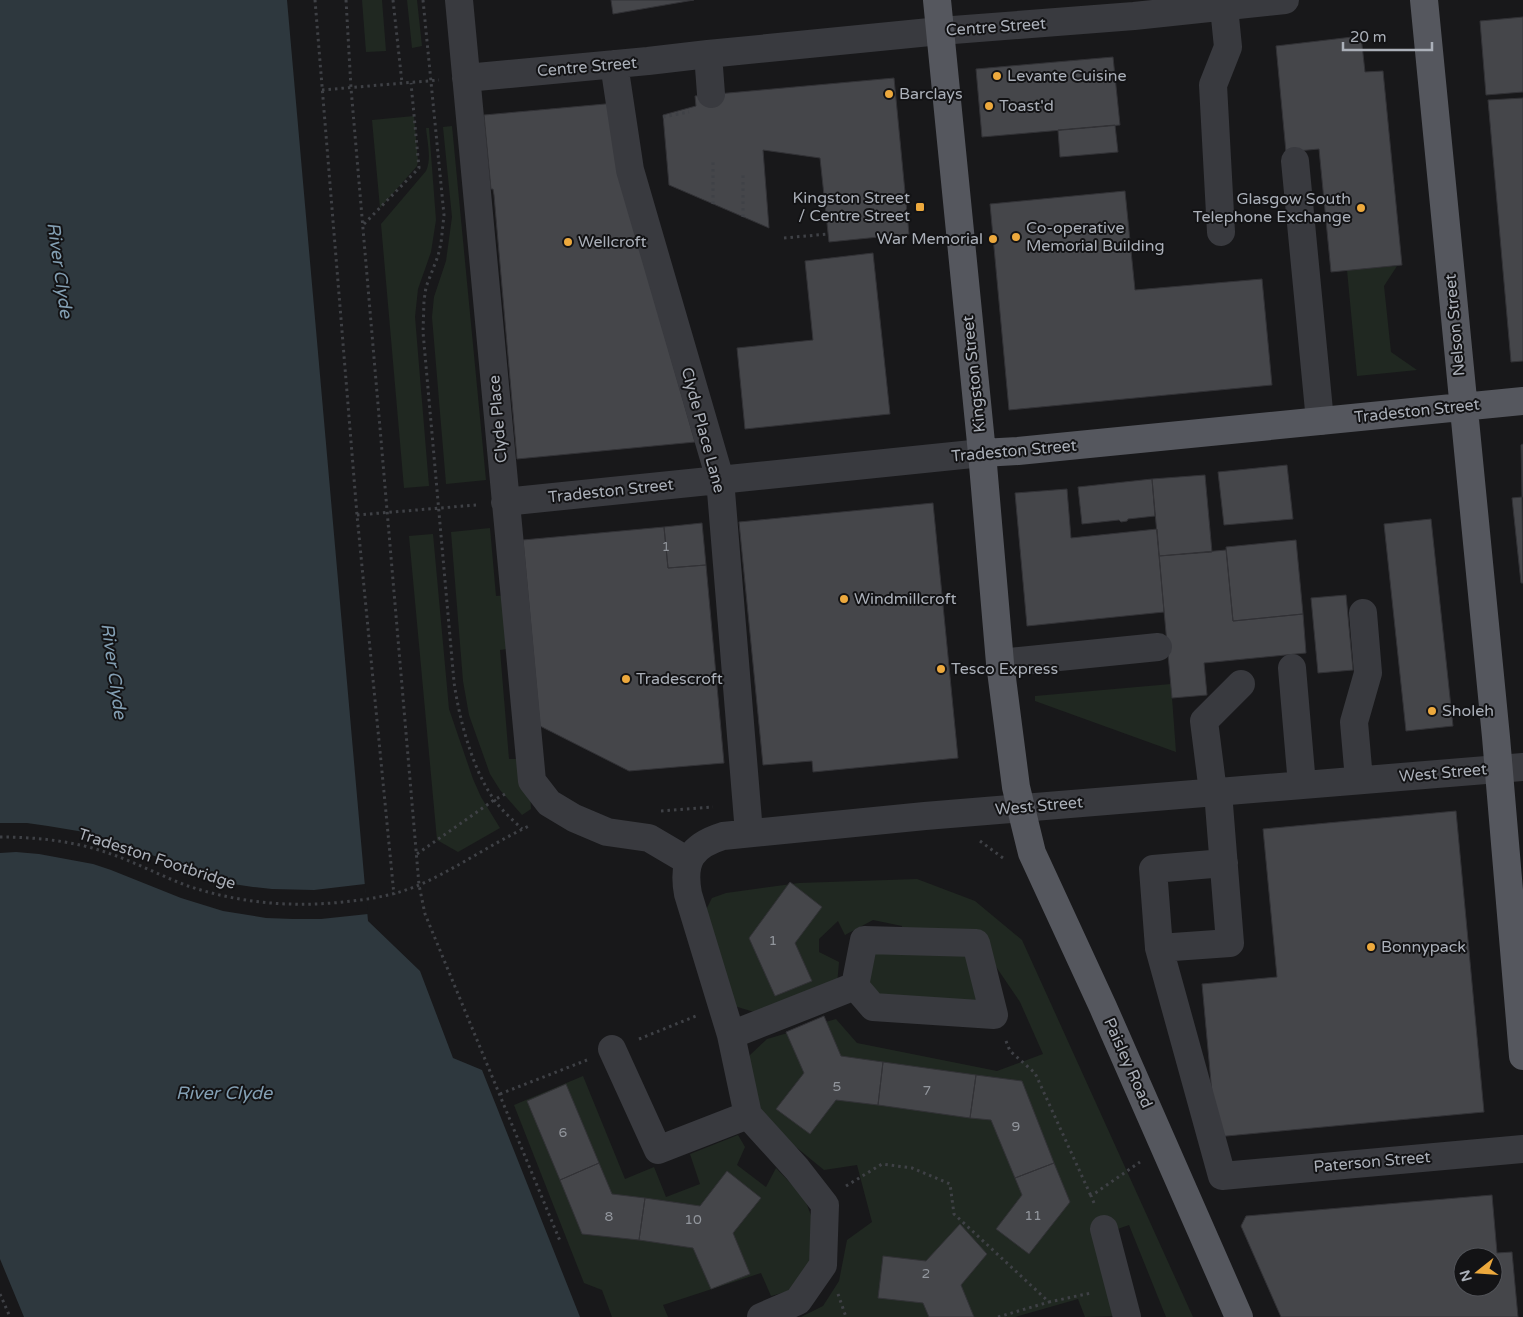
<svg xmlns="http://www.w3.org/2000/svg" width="1523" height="1317" viewBox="0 0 1523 1317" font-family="'Varela Round',sans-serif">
  <rect width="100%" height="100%" fill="#18181a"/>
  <!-- green -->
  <path fill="#202821" d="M362,0H382L386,51L366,52Z
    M407,0H417L422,46L412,48Z
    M414,116L418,161L417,166L380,208L372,120Z
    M452,126L486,480L446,484L432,317L434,297L446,261L452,217L443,127Z
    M426,128H429L436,220L431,252L418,289L415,317L429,486L404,488L381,224L426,171C432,159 427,141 426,128Z
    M1397,266L1384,286L1391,352L1417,370L1357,376L1347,270Z
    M490,528L496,596L509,595L514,648L500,650L509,759H519L522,791H530L531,809L522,815L500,790L490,774L469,715L463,681L451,532Z
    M433,534L449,709L473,779L481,797L500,828L458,852L437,840L409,536Z
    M1171,684L1176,752L1035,701V696Z
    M917,879L975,901L1022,940L1193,1317H1166L1129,1225L1095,1237L1117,1316L1085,1317L1078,1299L1015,1317H801L823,1306L839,1281L847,1240L872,1222L857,1165L824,1170L763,1120L749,1082L750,1055L767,1039L836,1019L857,1043L997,1071L1043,1054L1020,1002L986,952L972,1026L858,1004L867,945L899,949L902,926L873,920L845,935L838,921L819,939V952L839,962L836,997L754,1012L731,1005L703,916L712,898L726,893L799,883Z
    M583,1076L625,1179L654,1167L666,1197L700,1184L690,1154L738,1135L745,1147L737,1165L766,1187L776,1168L804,1197L815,1226L809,1262L789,1291L771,1296L761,1273L663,1305L668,1317H612L602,1290L584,1283L514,1105Z"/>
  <!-- water -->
  <path fill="#2e383e" d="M0,0H287L368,921L420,971L453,1058L482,1070L580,1317H24L0,1259Z"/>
  <!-- pier -->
  <path fill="#18181a" d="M0,823H27L48,826L90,833L137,849L197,873L233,884L253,887L272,889L314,890L365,884L368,914L321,919H293L266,918L223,911L181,898L111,870L93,864L39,854L16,852L0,853Z"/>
  <!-- building -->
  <path fill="#45464a" stroke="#323236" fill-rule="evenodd" d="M611,0H694L613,14Z
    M1523,17V92L1486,95L1480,21Z
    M1361,36L1365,72L1383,71L1402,265L1331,272L1319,149L1286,152L1276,46Z
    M1113,57L1120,125L982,137L976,69Z
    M894,78L909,234L829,242L820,158L763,150L769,228L669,185L663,115L696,106L695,96Z
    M1523,98V361L1511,362L1488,100Z
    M616,103L619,174L695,442L517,459L494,195L493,189H491L484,115Z
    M1115,125L1118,152L1060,157L1058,130Z
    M1125,191L1135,290L1262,279L1272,385L1009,410L990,204Z
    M873,253L890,414L745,429L737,348L813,340L805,261Z
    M1523,444V497H1522L1521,445Z
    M1287,465L1293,519L1224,525L1218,472Z
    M1205,475L1212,552L1159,556L1152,479Z
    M1152,479L1155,516L1128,519L1127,521L1121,522L1119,520L1082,524L1078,487Z
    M1067,489L1071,538L1157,529L1164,612L1027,626L1015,493Z
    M1522,497L1523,583H1521L1512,498Z
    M933,503L958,758L813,772L812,761L763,765L739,522Z
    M1431,519L1453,726L1406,731L1384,524Z
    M702,523L706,565L668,568L664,527Z
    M664,527L668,568L706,565L724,763L629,771L540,726L523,540Z
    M1296,540L1303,614L1233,621L1226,547Z
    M1226,550L1233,621L1303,614L1306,653L1204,663L1207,695L1172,698L1159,556Z
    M1346,595L1353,670L1318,673L1311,598Z
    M1456,811L1484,1112L1216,1137L1202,984L1277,977L1263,829Z
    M790,882L822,907L795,943L812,981L775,996L749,938Z
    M824,1016L841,1056L883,1062L878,1105L836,1100L810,1134L776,1109L804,1073L786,1032Z
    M883,1062L976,1075L970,1118L878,1105Z
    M976,1075L1022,1081L1054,1163L1015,1178L991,1120L970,1118Z
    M566,1084L599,1163L560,1180L527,1101Z
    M599,1163L612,1194L645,1198L639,1240L582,1234L560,1180Z
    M1054,1163L1070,1202L1029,1254L996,1229L1022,1195L1015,1178Z
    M727,1171L761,1198L733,1233L750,1274L711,1289L693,1248L639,1240L645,1198L700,1206Z
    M1492,1195L1497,1253L1512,1252L1518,1317H1281L1241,1226L1246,1216ZM1463,1257H1493V1287H1463Z
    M960,1224L987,1254L961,1285L974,1317H929L923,1303L878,1298L883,1256L926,1261Z"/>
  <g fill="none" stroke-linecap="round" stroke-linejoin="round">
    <!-- path -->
    <path stroke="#3f4146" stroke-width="3" stroke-dasharray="2.5 4" stroke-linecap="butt" d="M315,0L357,515L394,895
      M346,0L351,88L419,885L425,914L560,1241
      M393,0L402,83
      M423,0L444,215L441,243L438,256L426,287L424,301L423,332L454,682C459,718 472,768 493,798C501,810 512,819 522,829
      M322,90L439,80
      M663,117L689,112
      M713,204V160
      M743,217V173
      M364,224L419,168L411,83
      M784,238L828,234
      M357,515L476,505
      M661,811L713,807
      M0,837C36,837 74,841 108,853C135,862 161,876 188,886C242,904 296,908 352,901C380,898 407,892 432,879C466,862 497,841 531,825
      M980,841L1003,858
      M417,854L494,800L507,793
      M639,1039L696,1016
      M1006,1041L1010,1051L1035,1073L1091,1196
      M500,1094L587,1060
      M846,1186L882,1164L912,1168L950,1184L954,1214L1049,1302L1091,1293
      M1094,1203L1091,1196L1140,1162
      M0,1294L10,1317
      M838,1294L846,1317
      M998,1317L1049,1302"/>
    <!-- minor -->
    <path stroke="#393a3f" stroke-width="28" d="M459,0L532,781L549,803L574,818L607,832L649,838L688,861
      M614,64L630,170L720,479L749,833
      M466,78L648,61L708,54
      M711,94L708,54L940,31L1134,16L1285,0
      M1295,161L1320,421
      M1221,232L1213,85L1228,47L1224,7
      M505,502L982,453
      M1000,663L1158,647
      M1292,668L1302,785
      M1359,780L1354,722L1368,673L1363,613
      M1213,792L1204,721L1241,684
      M1218,792L1230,943L1159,948L1153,869L1224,863
      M1159,948L1222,1176L1523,1149
      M731,1035L855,986L864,940L976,943L994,1015L873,1007L855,986
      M612,1049L658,1150L748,1115
      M1104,1229L1127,1317
      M761,1317L798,1301L823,1265L825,1205L797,1169L748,1115L731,1035L688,894C682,861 691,846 723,836L925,816L1523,767"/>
    <!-- major -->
    <path stroke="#55575e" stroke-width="28" d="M937,0L982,453L1000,663L1016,787L1021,808L1032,853L1103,1007L1239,1317
      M1424,0L1496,737L1523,1056
      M982,453L1018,451L1523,401"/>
  </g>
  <!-- markers -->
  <g fill="#eda93d" stroke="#131315" stroke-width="2">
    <circle cx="997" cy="76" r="5"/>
    <circle cx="889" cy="94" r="5"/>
    <circle cx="989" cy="106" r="5"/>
    <rect x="915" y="202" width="10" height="10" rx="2.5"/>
    <circle cx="1361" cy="208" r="5"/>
    <circle cx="1016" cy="237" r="5"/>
    <circle cx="993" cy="239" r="5"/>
    <circle cx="568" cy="242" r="5"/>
    <circle cx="844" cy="599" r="5"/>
    <circle cx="941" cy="669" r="5"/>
    <circle cx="626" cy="679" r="5"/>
    <circle cx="1432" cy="711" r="5"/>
    <circle cx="1371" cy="947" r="5"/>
  </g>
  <g text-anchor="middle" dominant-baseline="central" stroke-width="4" stroke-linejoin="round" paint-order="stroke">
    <!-- number labels -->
    <g font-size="14" fill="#92969d">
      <text x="666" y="546">1</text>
      <text x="773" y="940">1</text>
      <text x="837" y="1086">5</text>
      <text x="927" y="1090">7</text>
      <text x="1016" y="1126">9</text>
      <text x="563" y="1132">6</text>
      <text x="1033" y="1215">11</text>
      <text x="609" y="1216">8</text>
      <text x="693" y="1219">10</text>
      <text x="926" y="1273">2</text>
    </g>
    <!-- street labels -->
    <g font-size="16" fill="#abb0b9" stroke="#131315">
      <text transform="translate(996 27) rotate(-4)">Centre Street</text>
      <text transform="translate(587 67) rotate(-5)">Centre Street</text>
      <text transform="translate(1455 325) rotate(-95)">Nelson Street</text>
      <text transform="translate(974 374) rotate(-96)">Kingston Street</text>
      <text transform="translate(1417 411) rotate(-6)">Tradeston Street</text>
      <text transform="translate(498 419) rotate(-95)">Clyde Place</text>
      <text transform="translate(703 430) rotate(75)">Clyde Place Lane</text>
      <text transform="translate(1014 451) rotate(-5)">Tradeston Street</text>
      <text transform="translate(611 491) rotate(-6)">Tradeston Street</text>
      <text transform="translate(1443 773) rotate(-5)">West Street</text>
      <text transform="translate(1039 806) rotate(-5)">West Street</text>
      <text transform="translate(157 859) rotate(18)">Tradeston Footbridge</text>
      <text transform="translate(1128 1063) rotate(66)">Paisley Road</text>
      <text transform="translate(1372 1162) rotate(-5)">Paterson Street</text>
    </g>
    <!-- poi labels -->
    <g font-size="16" fill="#abb0b9" stroke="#131315" text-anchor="start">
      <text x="1007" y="76">Levante Cuisine</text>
      <text x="899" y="94">Barclays</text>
      <text x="999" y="106">Toast'd</text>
      <text x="910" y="198" text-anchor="end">Kingston Street<tspan x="910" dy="18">/ Centre Street</tspan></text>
      <text x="1351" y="199" text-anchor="end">Glasgow South<tspan x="1351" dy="18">Telephone Exchange</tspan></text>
      <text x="1026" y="228">Co-operative<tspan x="1026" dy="18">Memorial Building</tspan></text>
      <text x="983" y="239" text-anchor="end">War Memorial</text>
      <text x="578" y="242">Wellcroft</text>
      <text x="854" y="599">Windmillcroft</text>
      <text x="951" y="669">Tesco Express</text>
      <text x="636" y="679">Tradescroft</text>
      <text x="1442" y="711">Sholeh</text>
      <text x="1381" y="947">Bonnypack</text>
    </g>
    <!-- water labels -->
    <g font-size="18" font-style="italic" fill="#839fb3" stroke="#131315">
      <text transform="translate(60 270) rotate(82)">River Clyde</text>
      <text transform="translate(114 671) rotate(82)">River Clyde</text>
      <text x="224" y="1093">River Clyde</text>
    </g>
  </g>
  <!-- north arrow -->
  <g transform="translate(1478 1272) rotate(253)"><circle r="24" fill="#131315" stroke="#505257"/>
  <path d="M0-4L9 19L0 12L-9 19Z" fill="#eda93d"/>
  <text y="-8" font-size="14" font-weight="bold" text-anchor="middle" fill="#abb0b9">N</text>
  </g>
  <!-- scale -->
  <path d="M1343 42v8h89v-8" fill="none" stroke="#abb0b9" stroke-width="2.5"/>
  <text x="1350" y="42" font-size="15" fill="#abb0b9" stroke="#131315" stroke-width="4" paint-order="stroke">20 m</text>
</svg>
